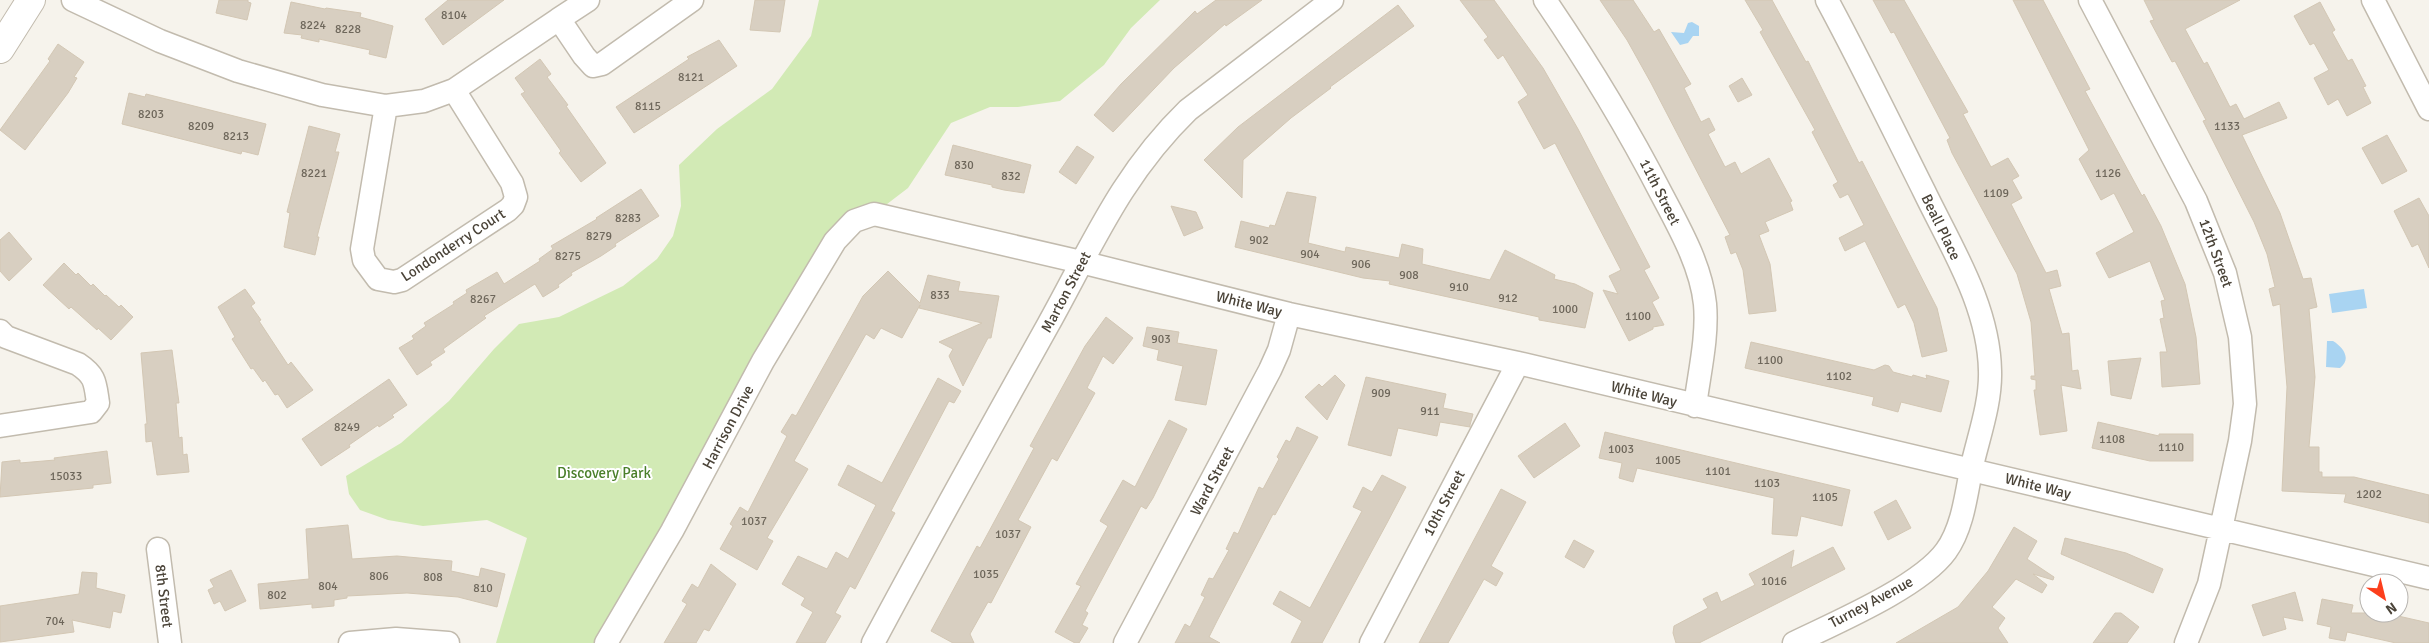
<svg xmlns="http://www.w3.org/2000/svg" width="2429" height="643" viewBox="0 0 2429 643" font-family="Signika,sans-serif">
  <rect width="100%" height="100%" fill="#f6f3ec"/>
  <!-- green -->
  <path fill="#d2eab5" d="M819,0H1160L1131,28L1104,65L1060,101L1018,107H990L951,123L908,188L874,214L859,218L605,643H496L527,538L487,520L423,526L388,520L360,510L349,494L346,476L401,443L449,401L494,349L519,324L559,317L623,286L657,259L673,236L681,206L679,165L717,129L772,89L811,36Z"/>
  <!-- water -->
  <path fill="#a9d4f2" d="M1692,22L1699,26V36H1693L1688,43L1680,45L1671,32L1684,33L1688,23Z
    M2364,289L2367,308L2332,313L2329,294Z
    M2327,341H2333C2343,347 2352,359 2340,368L2326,367Z"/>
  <!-- building -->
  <path fill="#d8cfc1" stroke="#d3c7b4" d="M219,0H248V2L251,3L247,20L216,13Z
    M448,0H504L443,45L425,19Z
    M755,0H785L780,32L750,30Z
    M1216,0H1262L1226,26L1225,24L1174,68L1113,132L1094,115L1121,84L1195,11L1197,14Z
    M1460,0H1494L1543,68L1578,129L1650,267L1644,270L1659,298L1652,302L1664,325L1653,327V329L1629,341L1603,290L1618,294L1609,276L1621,270L1555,143L1544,149L1518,102L1528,95L1503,55L1498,59L1484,40L1488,37Z
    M1600,0H1633L1654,32L1659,29L1691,84L1684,88L1701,122L1709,118L1715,130L1708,134L1725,167L1735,162L1741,174L1769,158L1792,201L1790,202L1793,210L1765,222L1769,231L1759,235L1770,264L1776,311L1749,314L1743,270L1736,252L1731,254L1725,237L1730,235L1651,83L1627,40Z
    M1745,0H1772L1806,62L1808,61L1859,163L1862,161L1937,308L1947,351L1922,357L1914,323L1905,304L1898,308L1865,241L1845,251L1839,238L1864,225L1848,194L1840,198L1833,185L1838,182L1812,132L1815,130L1760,32L1763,30Z
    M1873,0H1904L1968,112L1963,114L1991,167L2008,158L2019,176L2012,180L2022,198L2011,204L2046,273L2057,270L2061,286L2049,289L2062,334L2069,333L2072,371L2078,370L2081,389L2061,385L2067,431L2040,435L2034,390H2036V380L2031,379V376H2035L2031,322L2017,274L1952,153L1947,140L1950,138L1894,32L1891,33Z
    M2013,0H2043L2090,89L2085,91L2142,196L2144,194L2161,226L2185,284L2196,337L2200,384L2162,387L2160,352H2167L2160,319L2164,318L2161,301L2165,300L2150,261L2109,278L2096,253L2134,232L2114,193L2101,200L2079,159L2089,150Z
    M2144,0H2240L2185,29L2204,64L2207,62L2230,107L2236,104L2244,119L2279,102L2287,118L2242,135L2280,213L2303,279L2311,278L2317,307L2309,309L2315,377L2309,447H2319V472H2322V477H2354L2429,495V523L2344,502L2346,494L2282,491L2287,387L2280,304L2273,306L2269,289L2275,287L2267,254L2254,222L2203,121L2206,120L2175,61L2172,62L2150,21L2154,20Z
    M291,2L325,9L326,8L361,13L360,17L393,26L386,58L369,54L370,50L319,39V42L301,38L302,35L284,33Z
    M2320,2L2335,30L2332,32L2348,61L2352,59L2366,86L2363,87L2371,103L2347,116L2338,99L2328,105L2314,78L2329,70L2314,43L2310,45L2294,16Z
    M1398,5L1414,26L1330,87L1331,88L1291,118L1243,160L1242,198L1204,160L1238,127Z
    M719,40L737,66L634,133L616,107L689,59L687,57Z
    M58,44L84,62L74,77L77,78L68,93L25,150L0,130L50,61L48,59Z
    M540,59L551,74L547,77L568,105L566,106L606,163L581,182L559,153L561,151L521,94L525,92L515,78Z
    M1742,78L1752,95L1738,102L1729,86Z
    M129,93L145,97L146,94L266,124L258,155L242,151L241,154L122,124Z
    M309,126L340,134L335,152H339L317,237H319L315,255L284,247L290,213L287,212Z
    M2387,135L2407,171L2382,184L2362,148Z
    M953,145L1031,165L1024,193L1004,190L992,187V185L945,175Z
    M1077,146L1094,157L1076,184L1059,172Z
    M641,189L659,216L615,244L616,246L601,256L571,273L572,275L558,285L559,287L543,297L535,284L484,316L486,318L443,349L445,352L430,362L432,365L417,375L399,348L414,339L412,336L426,326L424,323L454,304L453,302L467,293L466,290L497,272L504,284L540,261L539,259L553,249L551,246L597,219L596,218Z
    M1287,192L1316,197L1308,243L1345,252L1346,247L1399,258L1402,244L1423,249L1422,264L1490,280L1505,250L1555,275L1554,279L1575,284L1593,293L1585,328L1539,320V317L1389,284L1390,281L1363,278L1235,247L1241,221L1269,228L1270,225L1275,226Z
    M2419,198L2429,216V268L2418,244L2412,247L2394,211Z
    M1171,206L1196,212L1203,228L1184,236Z
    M9,232L32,259L9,281L0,271V240Z
    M64,263L76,275L78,273L91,286L93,284L105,296L106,295L119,307L121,305L133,317L111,340L98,328L97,330L71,307L69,309L43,285Z
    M888,271L920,303L928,275L960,282L958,291L999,296L991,338H988L963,386L949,356L953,349L939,342L982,323L919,308L920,305L902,338L881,328L874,339L866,334L794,461L808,469L767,538L773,541L757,570L720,549L733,526L730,524L740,507L748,512L787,436L781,432L792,414L796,416L863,296Z
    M245,289L255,303L251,306L261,320L259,321L288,365L291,362L313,390L287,408L278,394L275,395L265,380L263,382L253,368L251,369L232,339L235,337L218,307Z
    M1106,317L1133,338L1113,364L1103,356L1087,388L1095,393L1057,461L1052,458L1018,520L1031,527L991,603L988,602L970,634L974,643H953L931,631L977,546L980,548L1034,448L1030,446L1085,346Z
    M1147,327L1179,332L1177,343L1217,350L1206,405L1175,400L1183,366L1157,360L1159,350L1143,346Z
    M1751,342L1874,370L1885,365L1889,366L1893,372L1912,377L1913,375L1927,379L1926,375L1949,381L1941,412L1901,402L1898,412L1872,405L1874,397L1745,368Z
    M172,350L179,403H176L179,438L182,437L183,455L187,454L189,472L157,475L152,441L146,442L145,424H147L141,353Z
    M2141,358L2131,399L2111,395L2108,361Z
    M1335,375L1345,385L1327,420L1305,397L1319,384L1322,387Z
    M1366,377L1446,394L1443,408L1473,414L1470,425V427L1440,422L1437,436L1398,428L1391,456L1348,445Z
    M938,378L961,391L954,403L949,401L891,511L895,513L864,572L855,589L850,586L835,613L841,616L825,643H796L813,612L801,605L805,598L782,584L798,556L827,569L836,552L848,559L876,505L838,485L848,465L882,483Z
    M389,379L407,405L392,415L394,417L379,427L378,425L349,445L350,447L321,466L302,439Z
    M1169,420L1187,429L1153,498L1146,509L1141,506L1085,611L1088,613L1082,625L1088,628L1079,643H1075L1055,632L1081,586L1076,584L1108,526L1100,521L1123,480L1135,487Z
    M2098,422L2159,436V434H2193V461H2150L2092,448Z
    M1565,423L1580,446L1534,478L1518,456Z
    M1297,427L1318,437L1275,515L1273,514L1217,621L1209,637L1220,643H1175L1185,624L1190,627L1205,597L1201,595L1209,578L1213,579L1229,550L1226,549L1234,532L1238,534L1259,487L1263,489L1279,459L1277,457L1286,440L1290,442Z
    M1605,432L1850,490L1842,526L1801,516L1797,536L1772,534L1774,498L1637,468L1633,482L1619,478L1622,463L1599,458Z
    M107,451L111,483L93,485V488L0,497L2,462L20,460V463L55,460L54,458Z
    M1382,475L1406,487L1387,523L1322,643H1291L1302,621L1273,604L1280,591L1310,608L1362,511L1353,507L1363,487L1372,492Z
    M1501,489L1526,502L1491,566L1503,573L1496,586L1484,579L1448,643H1419Z
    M1896,500L1911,528L1888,540L1874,512Z
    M348,525L352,559L397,556L452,561L451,571L479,577L481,568L505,574L497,607L458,597L407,593L347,596V598L334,600V606L312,608V604L260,609L258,584L309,579L306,529Z
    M2014,527L2037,541L2027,559L2054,577L2053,580L2033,574L2047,585L2042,593L2016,579L1992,607L2005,618L1998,628L2008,643H1896L1958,607L1988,571Z
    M2065,538L2126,553L2163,569L2153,593L2061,554Z
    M1574,540L1594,551L1584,568L1565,557Z
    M1833,547L1845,569L1699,643H1676L1673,633L1674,626L1708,608L1703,599L1717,592L1721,602L1755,585L1749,574L1794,550L1791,568Z
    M711,564L736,584L709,631L704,629L696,643H664L687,604L682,601L692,584L698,588Z
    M231,570L246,601L225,611L220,601L214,604L208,590L214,587L210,580Z
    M82,572L97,573L96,588L125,595L121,613L113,611L110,628L72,620L74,632L0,642V606L79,594Z
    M2295,592L2303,621L2283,617L2286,629L2263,636L2252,605Z
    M2322,599L2353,605L2351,613H2385L2429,623V643H2396L2347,632L2345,641L2329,638L2331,627L2317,624Z
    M2115,613H2121L2139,627L2127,643H2093Z"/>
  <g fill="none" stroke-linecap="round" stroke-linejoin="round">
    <defs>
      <path id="minor" d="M73,0L160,41L238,71L322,95L386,106L424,101L454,90L559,19
        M588,0L559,19L584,56L593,66L602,64L692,0
        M1545,0C1588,63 1627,127 1662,195C1680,229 1701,266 1705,304C1708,337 1699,374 1695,406
        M2090,0L2196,201L2225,273L2240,337L2245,404L2240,441L2209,584L2186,643
        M2373,0L2429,109
        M386,106L362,249L364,260L378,279L394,282L402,280L508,210L513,205L516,197L512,183L454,90
        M0,331L6,337L78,364C96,376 95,383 98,403L91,412L0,426
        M158,549L170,643
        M350,643L396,639L448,643
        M606,643L672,531L763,361L835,241L854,221L874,214L1081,262L1289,314L1518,363L2429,578
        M873,643C930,536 989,431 1048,325C1092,246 1121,175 1188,110L1332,0
        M1125,643L1270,370L1279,350L1289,314
        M1371,643L1518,363
        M1794,643C1835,623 1920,587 1946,551C1962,529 1966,497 1971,470C1978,438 1991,404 1990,371C1989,306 1951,247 1924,191C1892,127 1861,63 1827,0"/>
      <path id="tertiary" d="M0,49L31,0"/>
    </defs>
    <!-- minor casing -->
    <use href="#minor" stroke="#c2bbae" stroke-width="25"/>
    <!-- tertiary casing -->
    <use href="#tertiary" stroke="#c2bbae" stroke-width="30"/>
    <!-- minor -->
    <use href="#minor" stroke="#fff" stroke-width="22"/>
    <!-- tertiary -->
    <use href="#tertiary" stroke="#fff" stroke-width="28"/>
  </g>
  <g text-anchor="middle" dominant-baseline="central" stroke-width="4" stroke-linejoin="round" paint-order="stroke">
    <!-- number labels -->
    <g font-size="12" fill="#6e675b">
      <text x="454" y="15">8104</text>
      <text x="313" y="25">8224</text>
      <text x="348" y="29">8228</text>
      <text x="691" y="77">8121</text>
      <text x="648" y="106">8115</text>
      <text x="151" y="114">8203</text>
      <text x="201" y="126">8209</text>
      <text x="2227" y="126">1133</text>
      <text x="236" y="136">8213</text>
      <text x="964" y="165">830</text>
      <text x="314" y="173">8221</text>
      <text x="2108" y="173">1126</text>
      <text x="1011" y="176">832</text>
      <text x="1996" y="193">1109</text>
      <text x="628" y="218">8283</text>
      <text x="599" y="236">8279</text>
      <text x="1259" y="240">902</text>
      <text x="1310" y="254">904</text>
      <text x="568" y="256">8275</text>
      <text x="1361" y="264">906</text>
      <text x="1409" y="275">908</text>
      <text x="1459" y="287">910</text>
      <text x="940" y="295">833</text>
      <text x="1508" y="298">912</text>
      <text x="483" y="299">8267</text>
      <text x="1565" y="309">1000</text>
      <text x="1638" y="316">1100</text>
      <text x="1161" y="339">903</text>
      <text x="1770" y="360">1100</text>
      <text x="1839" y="376">1102</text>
      <text x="1381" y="393">909</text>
      <text x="1430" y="411">911</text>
      <text x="347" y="427">8249</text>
      <text x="2112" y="439">1108</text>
      <text x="2171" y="447">1110</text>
      <text x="1621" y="449">1003</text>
      <text x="1668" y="460">1005</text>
      <text x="1718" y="471">1101</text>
      <text x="66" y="476">15033</text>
      <text x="1767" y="483">1103</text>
      <text x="2369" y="494">1202</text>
      <text x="1825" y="497">1105</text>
      <text x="754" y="521">1037</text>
      <text x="1008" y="534">1037</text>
      <text x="986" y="574">1035</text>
      <text x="379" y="576">806</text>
      <text x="433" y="577">808</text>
      <text x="1774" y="581">1016</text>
      <text x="328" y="586">804</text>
      <text x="483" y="588">810</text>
      <text x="277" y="595">802</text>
      <text x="55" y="621">704</text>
    </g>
    <!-- street labels -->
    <g font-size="15" fill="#4b4439" stroke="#fff">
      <text transform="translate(1660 192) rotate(63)">11th Street</text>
      <text transform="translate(1941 227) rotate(64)">Beall Place</text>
      <text transform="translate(453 245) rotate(-33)">Londonderry Court</text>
      <text transform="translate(2216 253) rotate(70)">12th Street</text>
      <text transform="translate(1066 292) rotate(-62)">Marton Street</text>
      <text transform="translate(1249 304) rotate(14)">White Way</text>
      <text transform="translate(1644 394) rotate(14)">White Way</text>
      <text transform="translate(728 427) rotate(-62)">Harrison Drive</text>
      <text transform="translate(1212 481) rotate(-62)">Ward Street</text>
      <text transform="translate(2038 486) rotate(14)">White Way</text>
      <text transform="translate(1444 503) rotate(-62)">10th Street</text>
      <text transform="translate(164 596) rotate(83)">8th Street</text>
      <text transform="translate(1871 602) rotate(-28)">Turney Avenue</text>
    </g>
    <!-- park labels -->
    <g font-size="15" fill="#4a7f2a" stroke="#fff">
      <text x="604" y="473">Discovery Park</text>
    </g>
  </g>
  <!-- north arrow -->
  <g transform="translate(2384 598) rotate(145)"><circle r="24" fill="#ffffff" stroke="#b7b4b0"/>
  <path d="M0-4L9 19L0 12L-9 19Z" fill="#fc3f1d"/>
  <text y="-8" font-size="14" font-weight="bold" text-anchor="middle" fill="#4b4439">N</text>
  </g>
</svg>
